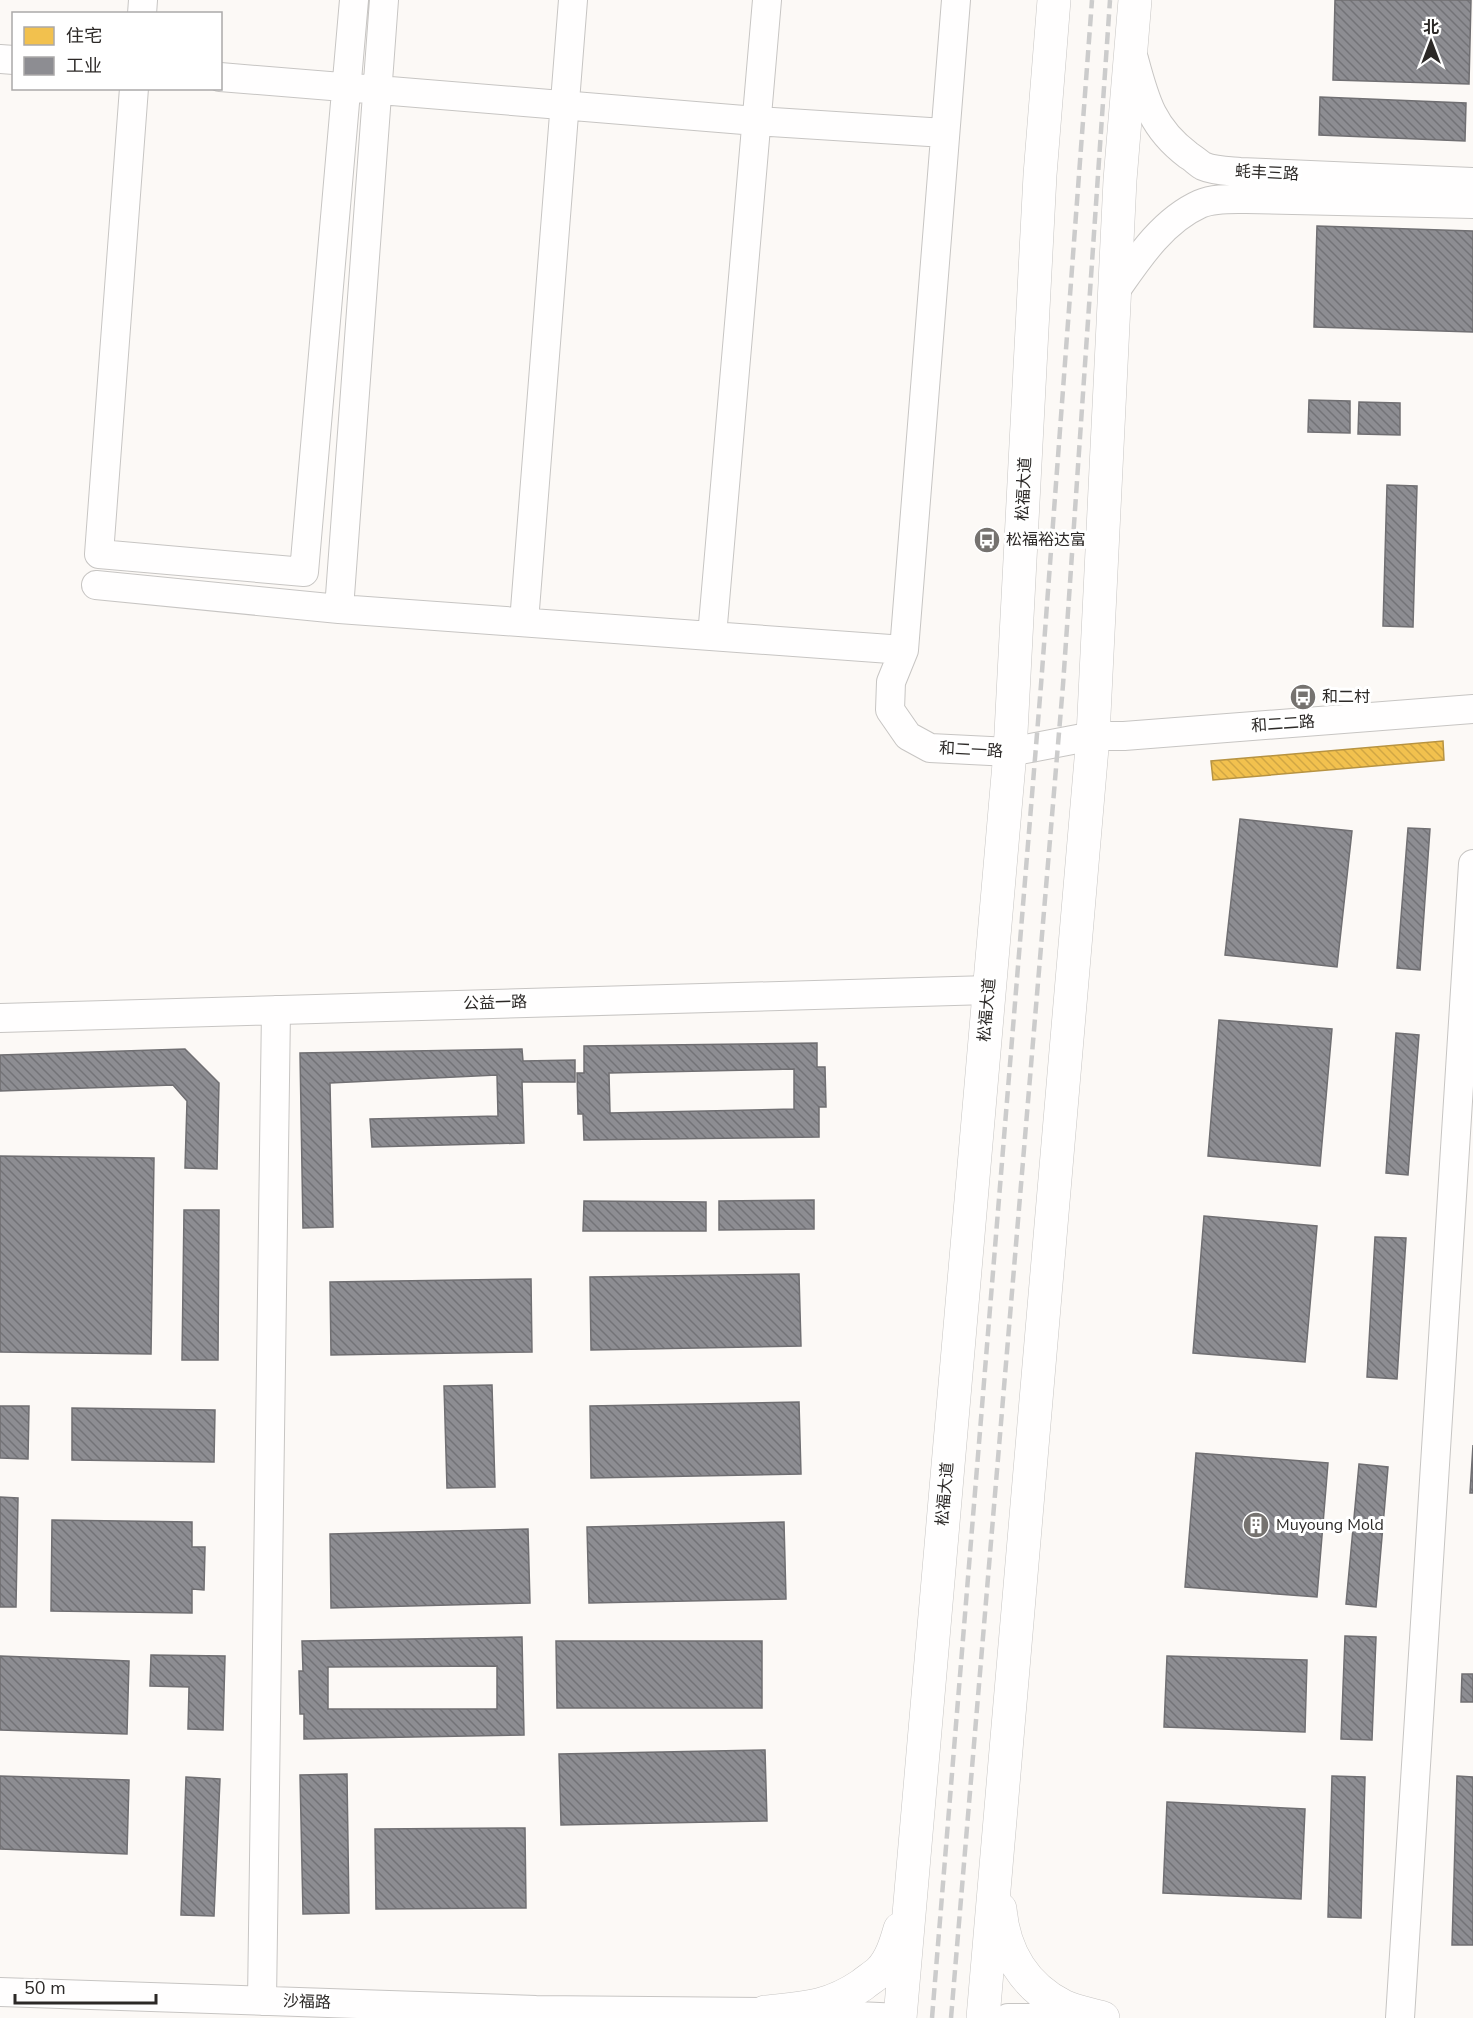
<svg xmlns="http://www.w3.org/2000/svg" width="1473" height="2018" viewBox="0 0 1473 2018" font-family="'Nunito Sans','Noto Sans SC',sans-serif">
  <defs>
    <pattern id="homes-back-hatch" width="6" height="6" patternUnits="userSpaceOnUse" patternTransform="scale(1.5)"><rect width="6" height="6" fill="#f2c14e"/><path d="M-1 5l2 2M0 0l6 6M5-1l2 2" fill="none" stroke="#d0a644"/></pattern>
    <pattern id="industry-back-hatch" width="6" height="6" patternUnits="userSpaceOnUse" patternTransform="scale(1.5)"><rect width="6" height="6" fill="#8d8d92"/><path d="M-1 5l2 2M0 0l6 6M5-1l2 2" fill="none" stroke="#737377"/></pattern>
  </defs>
  <rect width="100%" height="100%" fill="#fcf9f6"/>
  <!-- homes -->
  <path fill="url(#homes-back-hatch)" stroke="#b79342" stroke-width="1.5" d="M1443,741L1444,760L1213,780L1211,761Z"/>
  <!-- industry -->
  <path fill="url(#industry-back-hatch)" stroke="#706f72" stroke-width="1.5" fill-rule="evenodd" d="M1335,0H1471L1469,84L1333,80Z
    M1320,97L1466,103L1465,141L1319,135Z
    M1317,226L1473,231V332L1314,327Z
    M1309,400L1350,401V433L1308,432Z
    M1359,402L1400,403V435L1358,434Z
    M1387,485L1417,486L1413,627L1383,626Z
    M1240,819L1352,831L1337,967L1225,955Z
    M1408,828L1430,829L1420,970L1397,968Z
    M1219,1020L1332,1029L1320,1166L1208,1156Z
    M1396,1033L1419,1035L1408,1175L1386,1173Z
    M817,1043V1067H825L826,1107H819V1137L584,1140L583,1114H578L577,1073H584V1046ZM794,1069V1109L610,1113L609,1073Z
    M185,1049L219,1083L217,1169L185,1168L187,1101L173,1085L0,1091V1055Z
    M522,1049L523,1061L575,1060V1082H522L524,1143L372,1147L370,1119L498,1116L497,1075L330,1083L333,1227L303,1228L300,1053Z
    M0,1156L154,1158L151,1354L0,1352Z
    M814,1200V1229L719,1230V1201Z
    M584,1201L706,1202V1231H583Z
    M184,1210H219L218,1360H182Z
    M1204,1216L1317,1226L1305,1362L1193,1353Z
    M1375,1237L1406,1238L1397,1379L1367,1377Z
    M799,1274L801,1346L591,1350L590,1277Z
    M531,1279L532,1352L331,1355L330,1282Z
    M492,1385L495,1487L447,1488L444,1386Z
    M799,1402L801,1474L591,1478L590,1406Z
    M0,1406H29L28,1459L0,1458Z
    M72,1408L215,1410L214,1462L72,1460Z
    M1473,1445V1493H1470Z
    M1196,1453L1328,1463L1317,1597L1185,1587Z
    M1359,1464L1388,1467L1376,1607L1346,1604Z
    M0,1497L18,1498L16,1607H0Z
    M52,1520L192,1522V1547H205L204,1590L192,1589V1613L51,1611Z
    M784,1522L786,1599L589,1603L587,1527Z
    M528,1529L530,1603L331,1608L330,1534Z
    M1345,1636L1376,1637L1372,1740L1341,1739Z
    M522,1637L524,1735L304,1739V1714H300L299,1671H303L302,1641ZM497,1666V1709H328V1667Z
    M556,1641H762V1708H557Z
    M151,1655L225,1656L223,1730L188,1729L189,1687L150,1686Z
    M0,1656L129,1661L127,1734L0,1730Z
    M1167,1656L1307,1660L1305,1732L1164,1727Z
    M1462,1674H1473V1702H1461Z
    M765,1750L767,1821L561,1825L559,1754Z
    M347,1774L349,1913L303,1914L300,1775Z
    M0,1776L129,1780L127,1854L0,1849Z
    M1332,1776L1365,1777L1361,1918L1328,1917Z
    M1457,1776L1473,1777V1945H1452Z
    M186,1777L220,1779L214,1916L181,1915Z
    M1167,1802L1305,1809L1301,1899L1163,1893Z
    M525,1828L526,1908L376,1909L375,1829Z"/>
  <g fill="none" stroke-linecap="round" stroke-linejoin="round">
    <defs>
      <path id="minor" d="M956,0L904,650L891,682L890,710L908,736L930,748L1010,752L1093,736H1124L1473,709
        M142,14L143,0
        M0,59L14,60
        M1134,59C1145,100 1152,128 1188,155C1193,158 1198,163 1203,166C1214,171 1228,171 1240,172L1473,182
        M220,77L756,121L945,133
        M134,88L99,554L304,572L354,0
        M1114,293C1137,260 1162,221 1200,204C1214,198 1231,199 1246,199L1473,204
        M96,585L339,609L904,650
        M339,609L384,0
        M524,622L573,0
        M712,636L767,0
        M0,1018L989,990
        M0,1992L536,2010L765,2012L902,2018
        M262,2001L276,1010
        M1008,2018H1089
        M1400,2018L1473,864"/>
      <path id="major" d="M1000,1909C1004,1952 1024,1986 1063,2006C1075,2012 1090,2014 1103,2018
        M765,2012C804,2008 828,2008 862,1985C868,1980 875,1976 880,1971C891,1960 896,1943 900,1929
        M900,2018L1010,752L1040,175L1054,0
        M983,2018L1093,736L1120,180L1135,0"/>
    </defs>
    <!-- minor casing -->
    <use href="#minor" stroke="#c7c5c3" stroke-width="30"/>
    <!-- major casing -->
    <use href="#major" stroke="#c7c5c3" stroke-width="34"/>
    <!-- minor -->
    <use href="#minor" stroke="#fffefe" stroke-width="28"/>
    <!-- major -->
    <use href="#major" stroke="#fffefe" stroke-width="33"/>
    <!-- rail -->
    <path stroke="#ccc" stroke-width="4.5" stroke-dasharray="12 6" stroke-linecap="butt" d="M932,2018L1041,685L1092,0
      M951,2018L1063,685L1110,0"/>
  </g>
  <!-- icons -->
  <defs>
    <symbol id="bus-disc" viewBox="-11 -11 22 22"><circle r="9.5" fill="#75726f" stroke="#fff"/><path d="M-5-6H5V4H4V6H2V4H-2V6H-4V4H-5ZM-3.5-4V0h7V-4ZM-3.5 1.2v1.5H-2V1.2ZM2 1.2v1.5H3.5V1.2Z" fill="#fff"/></symbol>
    <symbol id="building-disc" viewBox="-11 -11 22 22"><circle r="9.5" fill="#75726f" stroke="#fff"/><path d="M-4-6H4V6H1V3H-1V6H-4ZM-2.5-4.3h1.7v1.8h-1.7ZM.8-4.3h1.7v1.8H.8ZM-2.5-1h1.7V.8h-1.7ZM.8-1h1.7V.8H.8Z" fill="#fff"/></symbol>
  </defs>
  <g fill-rule="evenodd">
    <use href="#bus-disc" x="972" y="525" width="30" height="30"/>
    <use href="#bus-disc" x="1288" y="682" width="30" height="30"/>
    <use href="#building-disc" x="1241" y="1510" width="30" height="30"/>
  </g>
  <g text-anchor="middle" dominant-baseline="central" stroke-width="6" stroke-linejoin="round" paint-order="stroke">
    <!-- street labels -->
    <g font-size="16" fill="#2c2927" stroke="#fff">
      <text transform="translate(1267 173) rotate(3)">蚝丰三路</text>
      <text transform="translate(1024 489) rotate(-87)">松福大道</text>
      <text transform="translate(1283 724) rotate(-4)">和二二路</text>
      <text transform="translate(971 750) rotate(3)">和二一路</text>
      <text transform="translate(495 1003) rotate(-2)">公益一路</text>
      <text transform="translate(987 1010) rotate(-85)">松福大道</text>
      <text transform="translate(945 1494) rotate(-85)">松福大道</text>
      <text transform="translate(307 2002) rotate(2)">沙福路</text>
    </g>
    <!-- poi labels -->
    <g font-size="16" fill="#2c2927" stroke="#fff" text-anchor="start">
      <text x="1006" y="540">松福裕达富</text>
      <text x="1322" y="697">和二村</text>
      <text x="1276" y="1525">Muyoung Mold</text>
    </g>
  </g>
  <!-- legend -->
  <rect x="12" y="12" width="210" height="78" fill="#ffffff" stroke="#aba9a9" stroke-width="1.5"/>
  <rect x="24" y="27" width="30" height="18" fill="#f2c14e" stroke="#aba9a9" stroke-width="1.5"/>
  <text x="66" y="42" font-size="18" fill="#2c2927">住宅</text>
  <rect x="24" y="57" width="30" height="18" fill="#8d8d92" stroke="#aba9a9" stroke-width="1.5"/>
  <text x="66" y="72" font-size="18" fill="#2c2927">工业</text>
  <!-- north arrow -->
  <g transform="translate(1431 42)" stroke="#ffffff" stroke-width="4.5" paint-order="stroke">
  <path d="M0-4.5L10 22L0 15L-10 22Z" fill="#2c2927"/>
  <text y="-9" font-size="16" font-weight="bold" text-anchor="middle" fill="#2c2927">北</text>
  </g>
  <!-- scale -->
  <path d="M15 1994v9h141v-9" fill="none" stroke="#2c2927" stroke-width="3"/>
  <text x="24" y="1994" font-size="18" fill="#2c2927" stroke="#ffffff" stroke-width="4.5" paint-order="stroke">50 m</text>
</svg>
